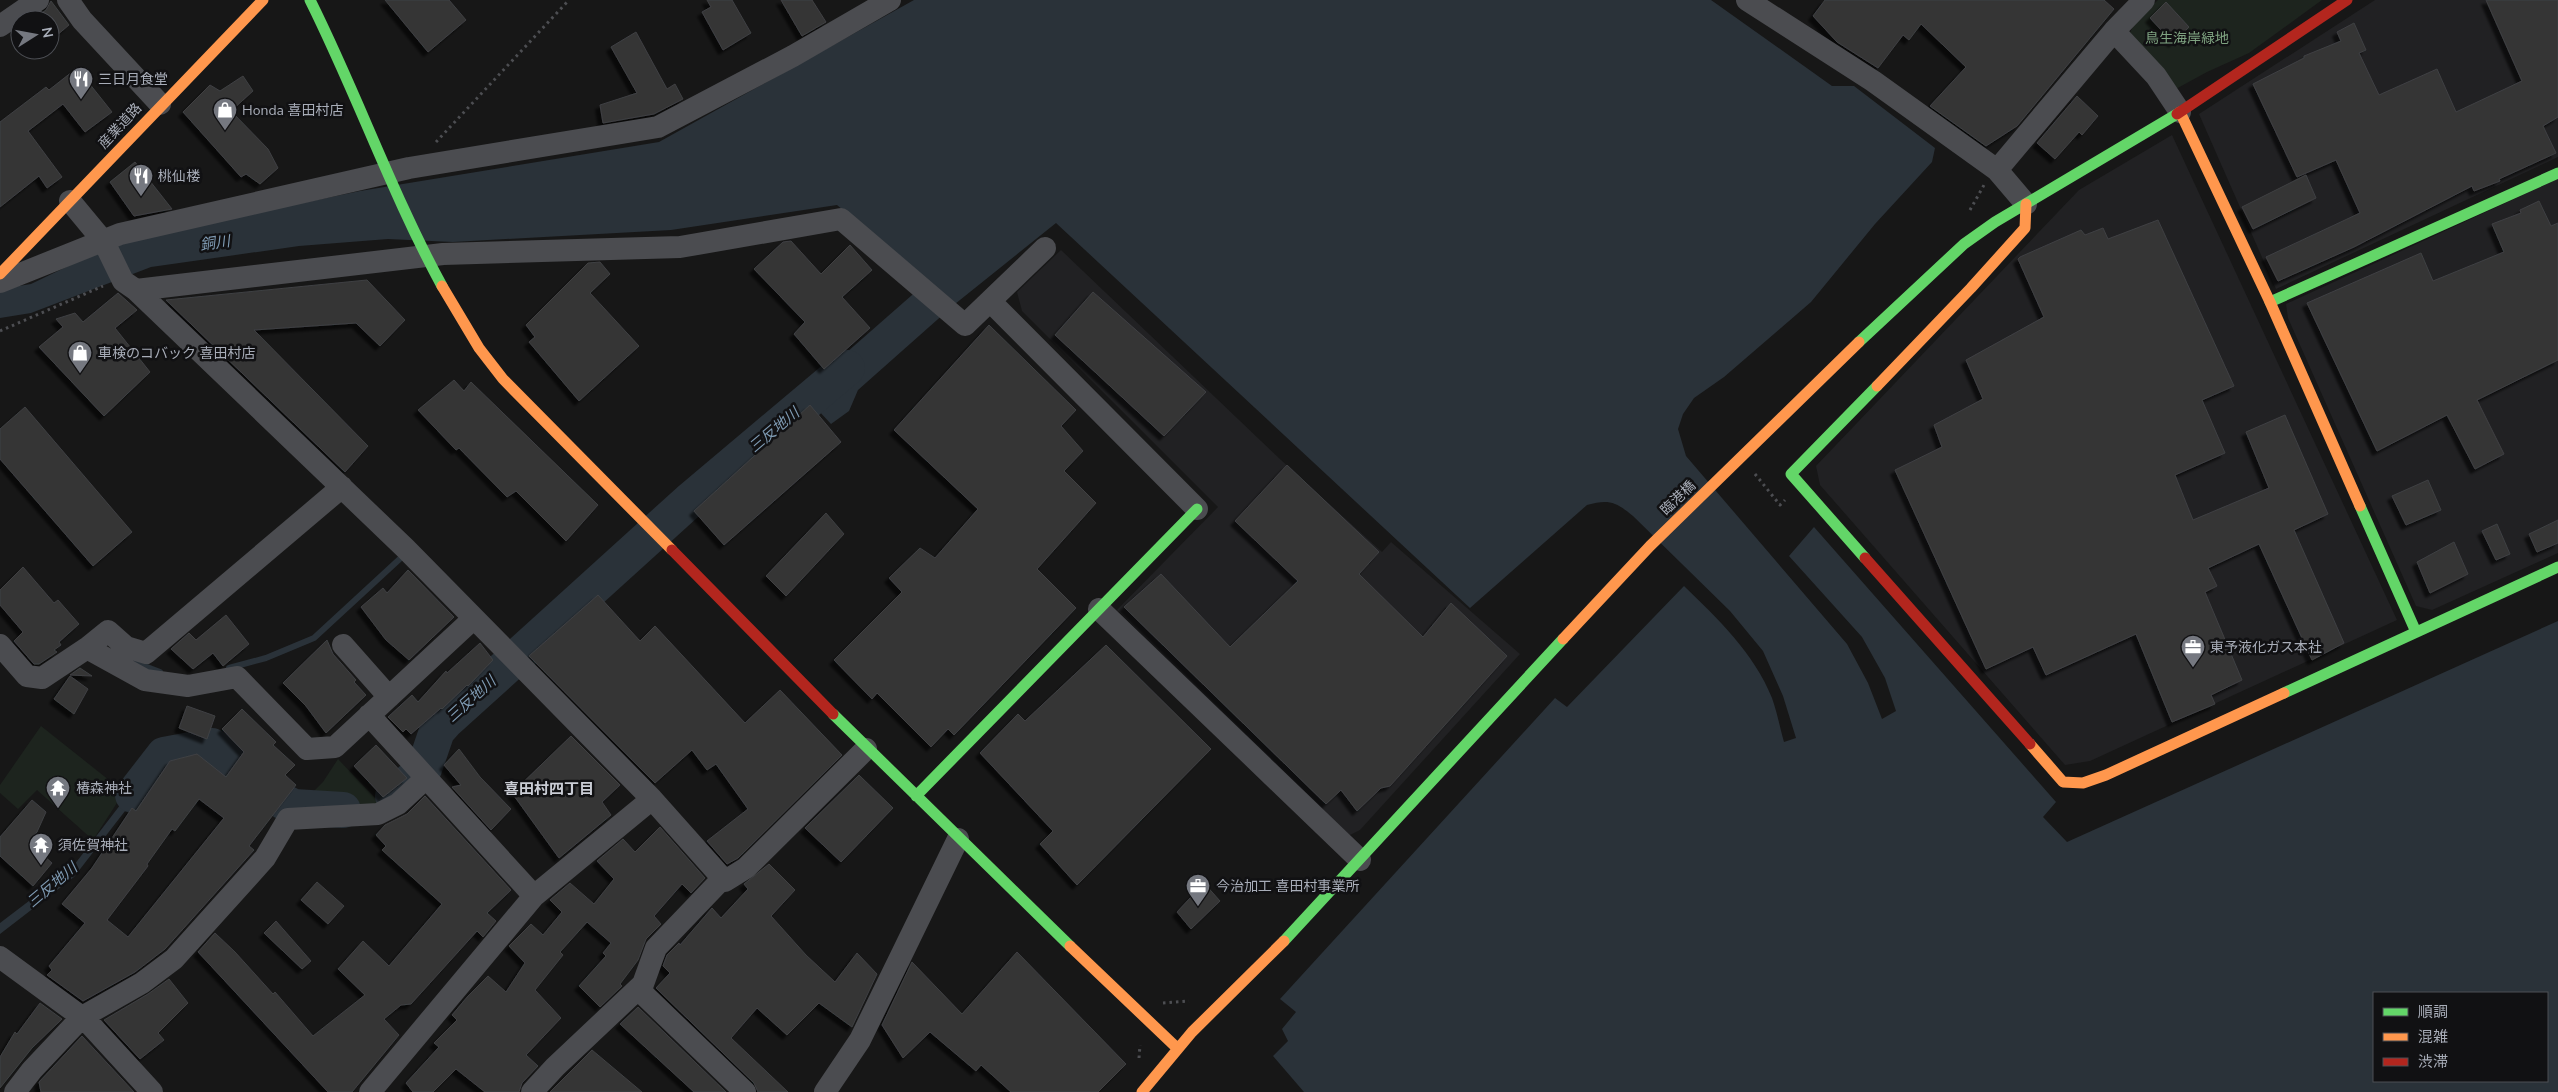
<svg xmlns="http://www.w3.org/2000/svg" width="2558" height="1092" viewBox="0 0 2558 1092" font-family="'Nunito Sans','Noto Sans JP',sans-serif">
  <defs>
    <filter id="shadow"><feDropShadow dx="-4.5" dy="4.5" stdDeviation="1" flood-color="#0009"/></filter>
  </defs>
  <rect width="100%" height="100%" fill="#171717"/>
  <!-- built -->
  <path fill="#212123" d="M2375,0H2558V157L2276,289L2199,114Z
    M2172,135L2397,620L2090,761L2065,765L1820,485L1816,466L2079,190Z
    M2558,179V553L2432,610L2416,606L2288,318L2286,304Z
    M1061,250L1281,460L1382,552L1391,542L1520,654L1360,830L1348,836L1117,610L1218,507L1022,311L1017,292Z"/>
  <!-- green -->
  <path fill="#1d241e" d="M2158,0H2322L2249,53L2207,72L2174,90L2130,33L2135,22Z
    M41,726L124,792L93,840L37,790L18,809L0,793V785Z
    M338,759L378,801L371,807L315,806L306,799L323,782Z"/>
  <!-- water -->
  <path fill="#2a3239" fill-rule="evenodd" d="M914,0H1711L1832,86H1854L1935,148L1932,162L1875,224L1811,302L1724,377L1694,398L1683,414L1678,429L1686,456L1847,644L1868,683L1882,719L1896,711L1885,678L1862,637L1789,556L1814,527L2056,802L2043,817L2067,842L2558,621V1092H1304L1273,1056L1288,1041L1282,1029L1296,1012L1280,999L1555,698L1567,707L1684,586C1718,619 1754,653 1772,698C1777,712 1780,728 1784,742L1796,738L1783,696L1763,651L1730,611L1633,516C1616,502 1609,499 1587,505L1470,608L1056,223L955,304L858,390L849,411L831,424L804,395L806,388L928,281L837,205L671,230L453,242L388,239L299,246L151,267L31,313L0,318V289L31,284L120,241L360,191L659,142ZM2374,993H2547V1081H2374Z
    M160,753L166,758L74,877L0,934V923L71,869Z"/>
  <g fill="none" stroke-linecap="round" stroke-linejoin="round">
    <!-- stream -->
    <path stroke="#2a3239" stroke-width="6" d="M134,662L160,672
      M229,668L266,658L314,638L404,555"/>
    <!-- river -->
    <path stroke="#2a3239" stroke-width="36" d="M133,795L164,755L212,746L284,802L294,807L343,810
      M393,796L424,769L437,731L445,722L689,501L847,368"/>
  </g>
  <!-- building -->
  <path fill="#353536" stroke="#3f4043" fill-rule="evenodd" filter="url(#shadow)" d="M385,0H449L466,20L428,52Z
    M707,0H732L751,33L723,50L702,12L711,7Z
    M781,0H812L826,22L802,36Z
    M1825,0H2104L2114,9L2017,126L1986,146L1930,106L1966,67L1921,24L1909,40L1903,35L1878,68L1837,42L1813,16Z
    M2486,0H2558V117L2543,126L2556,153L2499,179L2500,181L2474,191L2472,186L2354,247L2278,281L2266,257L2360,213L2336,160L2297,177L2253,84L2304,58V56L2341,41L2337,32L2354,23L2366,50L2359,53L2379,95L2437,69L2456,112L2522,81Z
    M51,1L69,25L50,41V20H32L46,10Z
    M2166,2L2189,27L2173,43L2150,18Z
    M636,32L667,89L675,84L683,99L654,114L603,123L600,105L637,93L611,47Z
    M77,68L112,112L85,132L63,104L28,131L62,177L47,188L39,176L0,207V122L46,87L49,90Z
    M243,76L253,91L231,111L268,149L278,168L260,184L246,174L241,177L183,112L210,85L220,91Z
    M2077,96L2098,116L2082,135L2079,132L2055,159L2037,143Z
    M135,162L172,209L134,216L110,182Z
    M2306,175L2316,198L2253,229L2242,207Z
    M2539,201L2551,226L2558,223V360L2477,400L2504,454L2475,469L2447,415L2377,451L2307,303L2421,253L2433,281L2504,252L2492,224L2521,213L2520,210Z
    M2158,220L2234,386L2202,400L2225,453L2175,475L2193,520L2269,488L2246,432L2285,415L2328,514L2294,530L2344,643L2312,660L2259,544L2208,568L2217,586L2205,592L2242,680L2211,695L2215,704L2172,722L2136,634L2046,675L2033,647L1986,669L1895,470L1942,447L1934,425L1983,399L1966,360L2044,317L2018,259L2020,257L2081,230L2085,235L2103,228L2108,239Z
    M791,241L821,274L850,245L872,270L842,297L870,328L824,369L794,334L805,322L754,269L783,242Z
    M600,262L610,274L590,293L639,346L579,401L529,342L535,337L526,325L588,263Z
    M367,280L405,320L380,346L356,323L254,330L368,446L345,472L166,300Z
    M1093,292L1206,392L1164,436L1055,335Z
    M118,293L137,310L115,328L150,372L104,416L39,347L63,327L56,319L75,313L83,322Z
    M989,325L1076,410L1061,426L1083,451L1064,471L1096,503L1037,569L1076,608L954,735L948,729L931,747L877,693L872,699L834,660L902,592L889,578L920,548L935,558L978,509L894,430Z
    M454,380L464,391L471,382L598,505L566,541L516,491L507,497L459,448L456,450L418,410Z
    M810,405L841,442L724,545L694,511Z
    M25,407L132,532L93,566L0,459V429Z
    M1287,465L1379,552L1359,574L1423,637L1451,603L1507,656L1390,786L1381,788L1357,811L1341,790L1326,804L1124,607L1161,574L1230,647L1298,581L1235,521Z
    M2428,480L2441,510L2406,525L2392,496Z
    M826,513L844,534L786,596L766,576Z
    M2558,520V543L2537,552L2529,534Z
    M2497,524L2510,554L2496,560L2482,531Z
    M2454,542L2468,574L2430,593L2417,562Z
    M23,567L54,603L58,600L79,624L59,642L61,645L54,650L57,652L39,664H34L14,641L23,632L0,605V590Z
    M408,570L454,617L409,660L386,640L361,607L383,588L387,593Z
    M598,595L640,641L655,626L745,723L780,690L842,755L738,858L727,864L707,841L748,809L716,764L707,770L692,750L655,783L529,656Z
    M226,615L249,644L223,666L213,653L193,669L171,649L189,633L196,640Z
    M327,640L333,654L356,680L354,682L366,695L326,733L306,706L283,683Z
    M480,643L493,660L468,686L467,685L442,709L441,708L411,734L406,729L403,732L388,717L412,695L418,702L446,671L447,673Z
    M1106,645L1211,749L1077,885L1040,844L1053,831L980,753L1018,714L1025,721Z
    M80,668L92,676L70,675Z
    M70,676L88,689L74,714L54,699Z
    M187,706L215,716L207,739L179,728Z
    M242,709L276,742L273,745L295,765L285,775L296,785L249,846L254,850L165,949L135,972L83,1001L47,975L52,970L49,966L85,923L62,904L92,868L132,808L136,811L170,761L197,754L226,777L244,752L222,729ZM199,799L224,818L128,937L107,920L148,866L147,864L172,829L175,831Z
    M571,736L620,785L602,802L611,815L559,858L512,793Z
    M376,745L407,778L383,797L354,766Z
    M459,749L480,777L511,809L491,830L452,787L461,785L444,765Z
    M859,775L893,808L841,862L805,828Z
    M425,796L511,890L487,913L496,921L483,937L477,931L411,1004L401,1005L384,1019L399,1035L352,1092H328L198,952L215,933L235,952L273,994L275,992L313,1036L365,995L338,969L363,941L389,966L442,904L382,850L386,846L376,835L385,825L407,814Z
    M32,800L46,812L37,832L28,842L52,863L33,886L0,856V837Z
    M660,827L705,878L691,893L682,884L654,916L661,924L646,939L638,960L620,984L622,986L600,1007L579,986L606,956L603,953L611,943L587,922L560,952L563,955L535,990L561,1018L526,1055L538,1066L522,1083L519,1092H485L456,1069L433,1092H413L406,1083L439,1047L434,1043L457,1020L452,1015L468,996L488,976L506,992L525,963L509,946L531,924L543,935L562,912L550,900L570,883L594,904L614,879L597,861L623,839L635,852Z
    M769,864L795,890L771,916L806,955L835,982L857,953L877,974L852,1027L819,1003L787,1035L757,1008L731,1038L788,1092H758L754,1083L656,988L670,973L663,966L667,955L679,943L680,945L712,908L721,918L748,889L744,884Z
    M317,882L344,906L328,924L301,900Z
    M1204,883L1220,901L1191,929L1177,912Z
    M276,921L311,961L302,969L264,933Z
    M1017,952L1126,1064L1098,1092H1011L981,1065L976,1071L930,1032L903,1058L882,1025L912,962L962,1014Z
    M169,979L188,1003L158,1033L164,1040L140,1059L104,1020L148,994Z
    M40,1003L62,1019L32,1048L0,1088V1057L15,1032L17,1034Z
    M638,1007L726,1092H694L620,1024Z
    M82,1036L134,1092H41L39,1082Z
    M592,1050L642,1092H550Z"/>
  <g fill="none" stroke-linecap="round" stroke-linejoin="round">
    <!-- path -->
    <path stroke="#4d4e52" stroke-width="3" stroke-dasharray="2.5 4" stroke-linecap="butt" d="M436,142L569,0
      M1970,210L1984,185
      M0,331L103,286
      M1755,474L1780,505L1785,500
      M1163,1003L1189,1001
      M1139,1058L1140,1045"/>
    <!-- street -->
    <path stroke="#4b4c50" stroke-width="22" d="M68,0L82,20L160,104
      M1747,0L1873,81L1997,170L2026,204
      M0,26L38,0
      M2114,31L2156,76L2180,112
      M1997,170L2114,31L2144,0
      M70,201L104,242L123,281L136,290L406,549L652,799L725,881L746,868L866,749
      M0,282L120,234L409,168L658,127L793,56L890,0
      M136,290L443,254L680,247L841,219L965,325L1045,248
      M991,302L1197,509
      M1099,609L1360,860
      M0,645L27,676L42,678L87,648L145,680L188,686L237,677L307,749L335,747L473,619
      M343,645L389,697
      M87,648L108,631L126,647L146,653L342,487
      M369,715L534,896
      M0,957L86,1020L152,1092
      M638,989L745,1092
      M15,1092L32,1070L82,1017L142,983L174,959L265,858L288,819L378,814L398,804L426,778
      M370,1092L534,896L652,799
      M532,1092L555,1067L643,984L656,948L723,878
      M825,1092L860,1040L958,839"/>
    <!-- fast -->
    <path stroke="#63d668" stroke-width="11" d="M310,0C357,94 392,194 442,286
      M2270,302L2558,173
      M1859,342L1964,244L1995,222L2177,114
      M2360,506L2416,632
      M1865,558L1791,474L1877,386
      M2284,693L2558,567
      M833,714L1070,946
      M916,796L1197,509
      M1284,941L1563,639"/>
    <!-- slow -->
    <path stroke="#ff974d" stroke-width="11" d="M2180,112L2270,302L2360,506
      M0,274L263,0
      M442,286L479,348L503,379L672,550
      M1877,386L1971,288L2025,228L2026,204
      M1563,639L1650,546L1859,342
      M2030,744L2063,782L2083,783L2106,775L2284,693
      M1070,946L1177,1048
      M1142,1092L1192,1032L1284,941"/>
    <!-- jam -->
    <path stroke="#b3261e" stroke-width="11" d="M2177,114L2347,0
      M672,550L833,714
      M1865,558L2030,744"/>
  </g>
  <!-- icons -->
  <defs>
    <symbol id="restaurant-pin" viewBox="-11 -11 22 30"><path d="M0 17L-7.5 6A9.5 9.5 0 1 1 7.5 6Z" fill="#757880" stroke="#111113"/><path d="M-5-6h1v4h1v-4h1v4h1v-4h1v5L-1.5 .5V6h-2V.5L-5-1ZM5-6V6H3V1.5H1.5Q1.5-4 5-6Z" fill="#fff"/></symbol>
    <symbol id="shop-pin" viewBox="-11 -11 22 30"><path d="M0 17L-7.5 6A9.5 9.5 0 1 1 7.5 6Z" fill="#757880" stroke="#111113"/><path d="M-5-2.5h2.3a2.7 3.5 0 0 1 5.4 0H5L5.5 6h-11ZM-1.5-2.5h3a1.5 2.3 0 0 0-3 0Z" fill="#fff"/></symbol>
    <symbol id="office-pin" viewBox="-11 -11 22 30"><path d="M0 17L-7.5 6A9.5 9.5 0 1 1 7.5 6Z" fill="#757880" stroke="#111113"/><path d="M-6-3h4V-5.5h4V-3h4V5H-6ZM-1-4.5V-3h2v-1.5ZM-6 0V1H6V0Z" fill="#fff"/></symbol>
    <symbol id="temple-pin" viewBox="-11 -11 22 30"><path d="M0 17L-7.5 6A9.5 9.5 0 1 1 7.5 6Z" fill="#757880" stroke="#111113"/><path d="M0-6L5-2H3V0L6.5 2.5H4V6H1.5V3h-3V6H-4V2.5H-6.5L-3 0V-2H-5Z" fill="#fff"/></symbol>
  </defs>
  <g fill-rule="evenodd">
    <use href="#restaurant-pin" x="67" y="65" width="28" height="38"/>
    <use href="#shop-pin" x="211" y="96" width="28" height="38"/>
    <use href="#restaurant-pin" x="127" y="162" width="28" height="38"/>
    <use href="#shop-pin" x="66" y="339" width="28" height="38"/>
    <use href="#office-pin" x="2179" y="633" width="28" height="38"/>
    <use href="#temple-pin" x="44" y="774" width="28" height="38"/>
    <use href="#temple-pin" x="27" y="831" width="28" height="38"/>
    <use href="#office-pin" x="1184" y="872" width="28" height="38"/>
  </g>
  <g text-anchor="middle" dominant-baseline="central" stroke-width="5" stroke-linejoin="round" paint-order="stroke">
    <!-- park labels -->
    <g font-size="14" fill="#7fa381" stroke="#111113">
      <text x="2187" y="38">鳥生海岸緑地</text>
    </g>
    <!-- poi labels -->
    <g font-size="14" fill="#a8adb8" stroke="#111113" text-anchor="start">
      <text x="98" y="79">三日月食堂</text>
      <text x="242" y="110">Honda 喜田村店</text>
      <text x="158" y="176">桃仙楼</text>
      <text x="98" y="353">車検のコバック 喜田村店</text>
      <text x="2210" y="647">東予液化ガス本社</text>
      <text x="76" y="788">椿森神社</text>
      <text x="58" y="845">須佐賀神社</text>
      <text x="1216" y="886">今治加工 喜田村事業所</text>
    </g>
    <!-- street labels -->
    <g font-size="14" fill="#a8adb8" stroke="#111113">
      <text transform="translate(120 126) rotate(-47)">産業道路</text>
      <text transform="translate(1678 498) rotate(-44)">臨港橋</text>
    </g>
    <!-- water labels -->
    <g font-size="15" font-style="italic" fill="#7f9bb3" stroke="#111113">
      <text transform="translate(215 243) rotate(-8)">銅川</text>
      <text transform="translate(774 430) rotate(-40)">三反地川</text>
      <text transform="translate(471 699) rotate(-42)">三反地川</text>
      <text transform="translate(52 885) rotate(-40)">三反地川</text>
    </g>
    <!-- neighbourhood labels -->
    <g font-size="15" font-weight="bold" fill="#c9ccd4" stroke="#111113">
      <text x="549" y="789">喜田村四丁目</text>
    </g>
  </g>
  <!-- legend -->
  <rect x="2373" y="992" width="175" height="90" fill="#111113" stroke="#4d4f55"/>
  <rect x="2383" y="1008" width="25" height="8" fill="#63d668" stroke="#4d4f55"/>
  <text x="2418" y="1017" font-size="15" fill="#a8adb8">順調</text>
  <rect x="2383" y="1033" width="25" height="8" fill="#ff974d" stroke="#4d4f55"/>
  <text x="2418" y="1042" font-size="15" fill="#a8adb8">混雑</text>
  <rect x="2383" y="1058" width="25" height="8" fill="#b3261e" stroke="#4d4f55"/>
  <text x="2418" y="1067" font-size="15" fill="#a8adb8">渋滞</text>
  <!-- north arrow -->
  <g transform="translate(35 35) rotate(79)"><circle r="24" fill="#111113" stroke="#4d4f55"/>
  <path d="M0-4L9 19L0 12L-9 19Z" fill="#757880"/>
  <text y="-8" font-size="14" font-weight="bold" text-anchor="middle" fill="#a8adb8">N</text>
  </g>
</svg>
